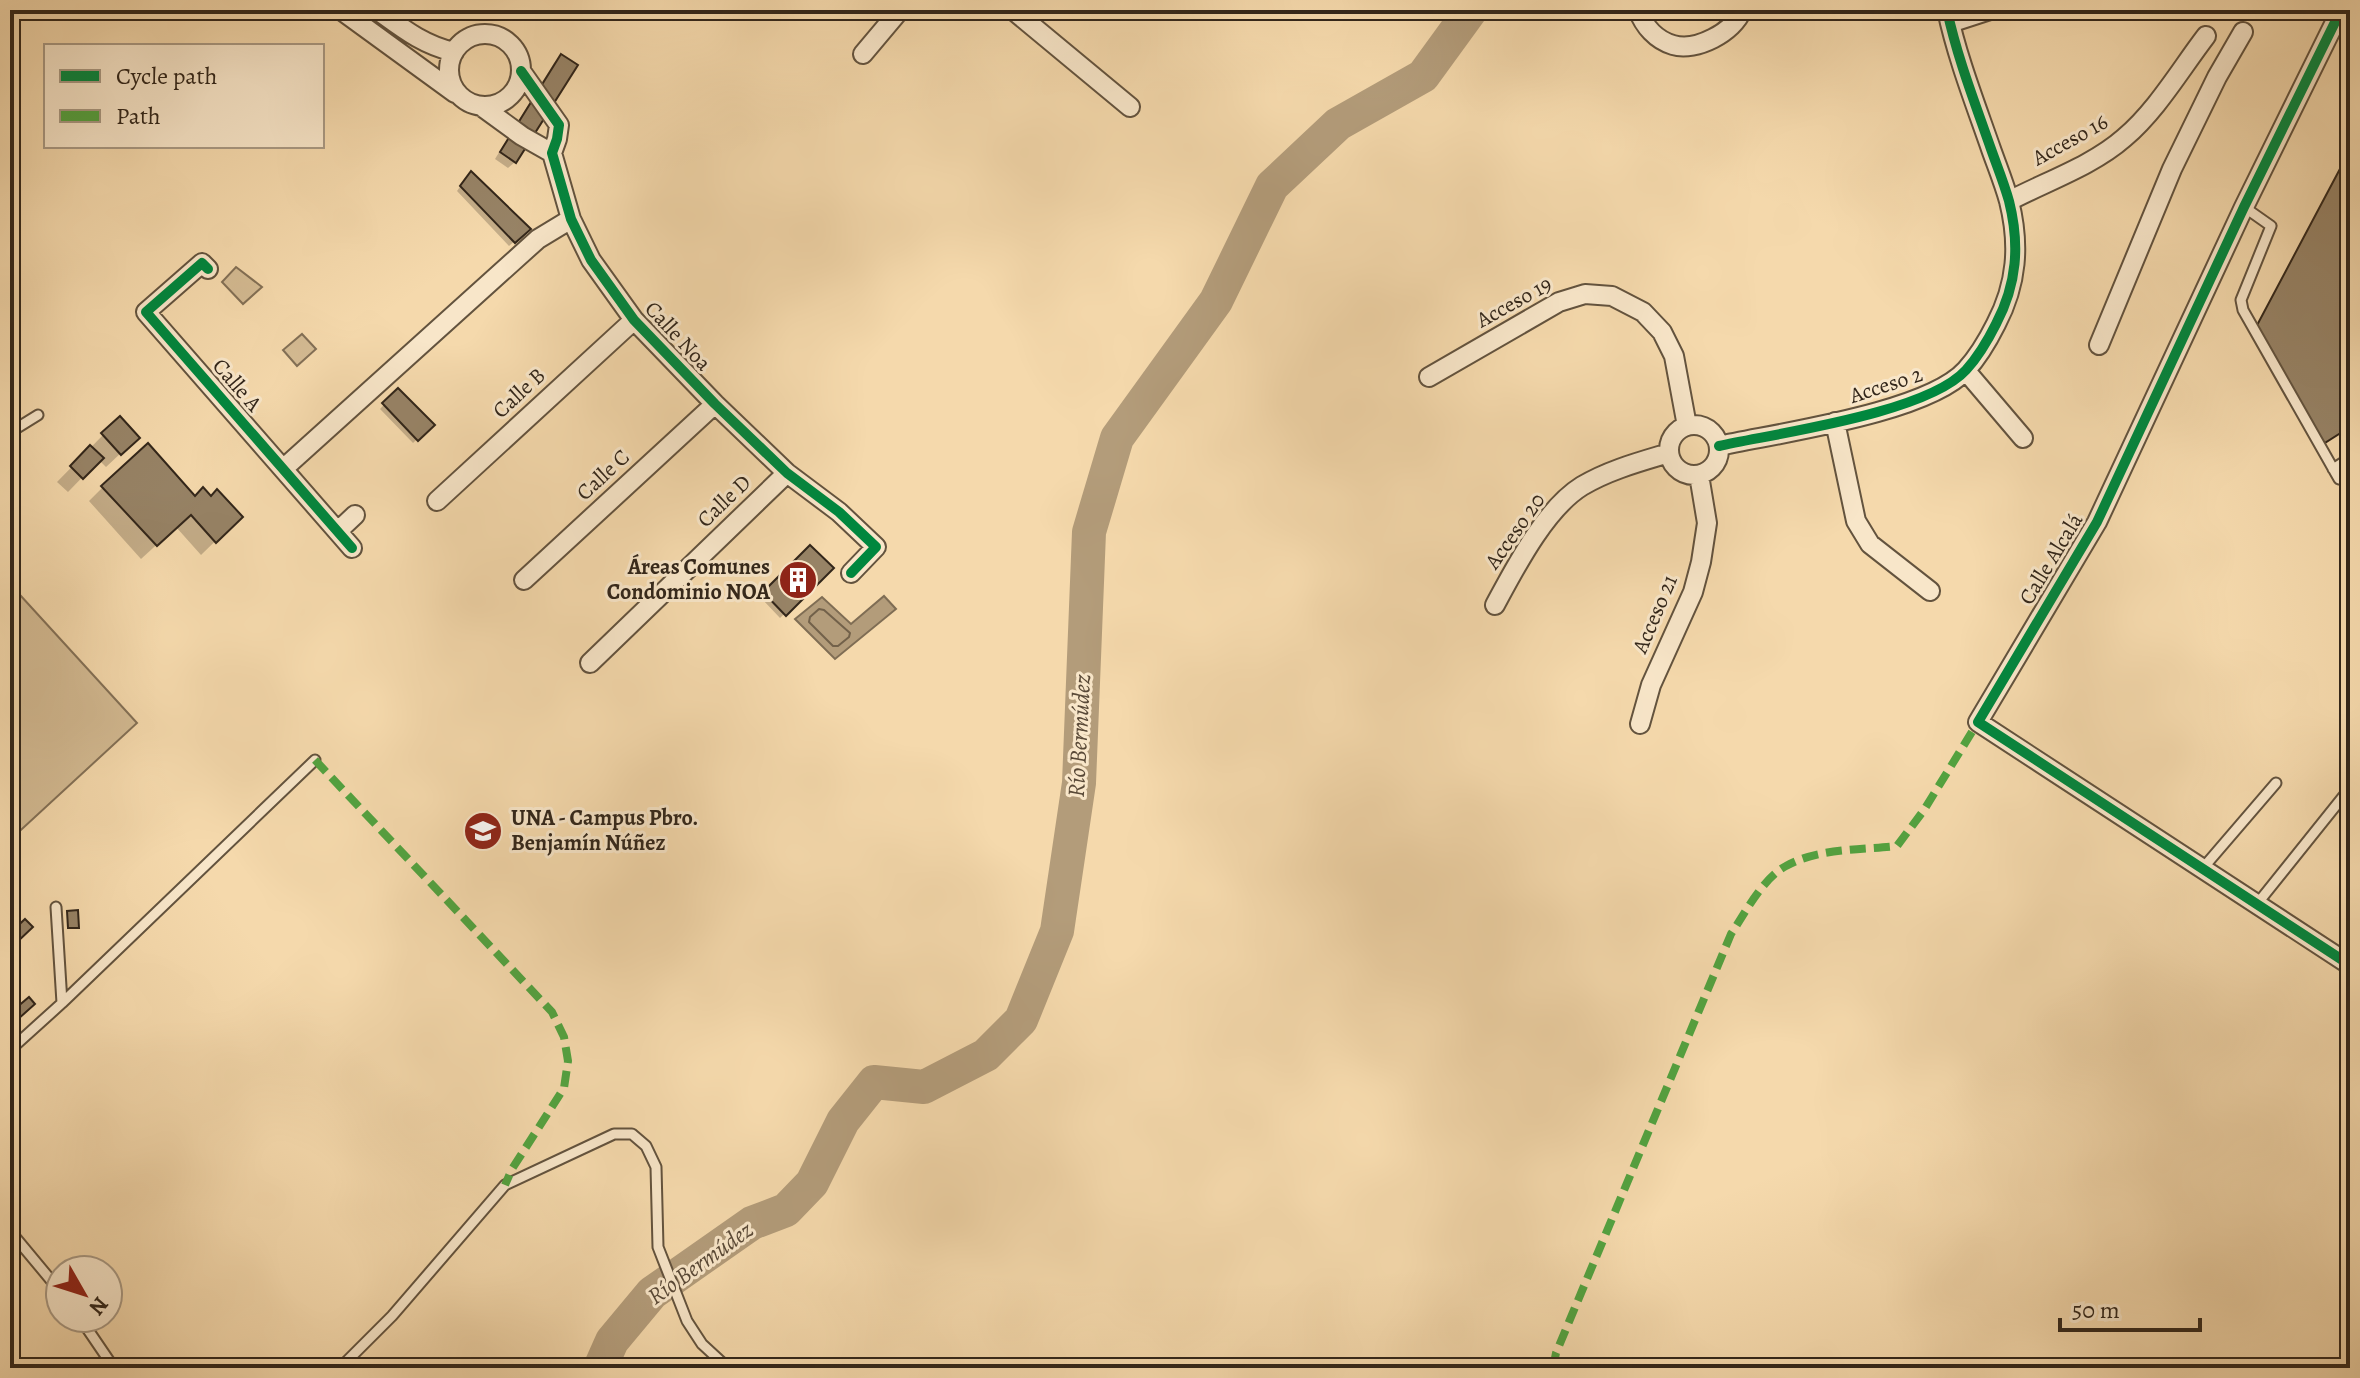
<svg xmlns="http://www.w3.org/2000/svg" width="2360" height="1378" viewBox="0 0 2360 1378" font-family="Alegreya,serif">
  <rect width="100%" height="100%" fill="#f5d9ac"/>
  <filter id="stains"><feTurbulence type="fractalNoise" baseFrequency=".0025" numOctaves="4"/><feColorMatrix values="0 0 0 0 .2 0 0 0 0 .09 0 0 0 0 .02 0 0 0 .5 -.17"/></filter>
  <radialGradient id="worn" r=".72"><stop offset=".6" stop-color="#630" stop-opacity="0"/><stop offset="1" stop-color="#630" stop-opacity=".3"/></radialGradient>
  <!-- green -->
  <path fill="#d4bb93" stroke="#837056" stroke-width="2" d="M236,267L262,287L243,304L222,282Z
    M302,334L316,349L297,366L283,350Z
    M10,584L137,723L10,840Z"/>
  <!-- water -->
  <path fill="#b39c7a" stroke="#7f6d54" stroke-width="2" d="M884,596L896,609L835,659L795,619L822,597L851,624Z"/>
  <!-- shadow -->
  <path fill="#0003" d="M561,57L515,162L508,168L495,159L554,63Z
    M2350,149V426L2316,448L2252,334Z
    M467,177L528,229L509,246L457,191Z
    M398,390L432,425L413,443L380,409Z
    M103,435L137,438L106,467L99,460L68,492L57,482Z
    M103,487L211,499L240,517L201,555L176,527L141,559L89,501Z
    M810,548L831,568L780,618L760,597Z"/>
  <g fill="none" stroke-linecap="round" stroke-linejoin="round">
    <!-- shore -->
    <path stroke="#72614a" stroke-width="2" d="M819,609L824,610L850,633L849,637L838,646H833L809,622L810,617Z"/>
    <!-- river -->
    <path stroke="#b39c7a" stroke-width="34" d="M600,1368L612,1341L652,1293L752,1223L786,1210L812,1183L843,1121L874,1082L924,1087L986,1055L1021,1020L1057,931L1079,783L1089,532L1117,438L1216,301L1272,186L1338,124L1423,76L1471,10"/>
  </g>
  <!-- building -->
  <path fill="#978366" stroke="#32261a" stroke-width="2" d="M561,54L578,65L516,163L500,152Z
    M2350,150V427L2320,446L2255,329Z
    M471,171L531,229L515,243L460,186Z
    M398,388L435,425L418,441L382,403Z
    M120,416L140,438L121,455L101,433Z
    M148,443L195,496L203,487L211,496L217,489L243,517L216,543L191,515L157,546L101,486Z
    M90,445L104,458L83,479L70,466Z
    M810,545L834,568L786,616L763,592Z
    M78,910L79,928H68L67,911Z
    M25,919L33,927L15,944L10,938V933Z
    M29,997L35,1004L17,1020L10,1013Z"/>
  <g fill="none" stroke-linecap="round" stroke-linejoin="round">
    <defs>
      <path id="lane" d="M2244,207L2271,226L2241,300L2243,310L2339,479
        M17,428L38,415
        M2333,469L2350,458
        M2203,868L2276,783
        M2257,904L2350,788
        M56,907L62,1003
        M10,1050L62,1003L315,760
        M10,1231L60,1291
        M80,1318L114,1368
        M340,1368L392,1316L505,1185L614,1134H632L646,1146L656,1167L658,1247L687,1321L702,1344L728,1368"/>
      <path id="street" d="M341,10L455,93
        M377,10C402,28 423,45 454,52
        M1013,10L1130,107
        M1638,10C1644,26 1656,40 1673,45C1696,52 1734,32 1742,10
        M2341,10L2244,207L2097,522L1978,722L2350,965
        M1950,23L1990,10
        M449 70a36 36 0 1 1 72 0a36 36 0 1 1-72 0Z
        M863,54L900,10
        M521,71L559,125L557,139L552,153L571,219L591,260L634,320L715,404L787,473L839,512L876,547L851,573
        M481,106L522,136L552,153
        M2009,201C2047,181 2092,166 2124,138C2157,110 2180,70 2206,36
        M208,269L202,263L146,312L352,548
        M2099,345L2172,169L2217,77L2243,32
        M1966,371L2023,438
        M1429,377L1559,302L1585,294L1612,296L1643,312L1662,332L1674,356L1687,426
        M1835,422L1856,521L1870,544L1930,591
        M1669 450a25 25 0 1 1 50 0a25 25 0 1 1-50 0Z
        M1719,446C1778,433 1927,413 1966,370C1978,357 1988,340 1996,324C2017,284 2020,245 2009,201C2004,183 1997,166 1991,149C1975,103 1957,57 1947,10
        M283,469L538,239L571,219
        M437,501L634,320
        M338,531L355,515
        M524,580L715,404
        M1495,605C1515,568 1545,509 1582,486C1609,470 1639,462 1669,453
        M590,663L787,473
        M1640,724L1651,685L1693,592L1701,562L1707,523L1699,475"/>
    </defs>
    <!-- lane casing -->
    <use href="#lane" stroke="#63533e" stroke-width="13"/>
    <!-- street casing -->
    <use href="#street" stroke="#63533e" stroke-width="22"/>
    <!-- lane -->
    <use href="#lane" stroke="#f8e6c9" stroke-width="9"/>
    <!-- street -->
    <use href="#street" stroke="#f8e6c9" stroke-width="18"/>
    <!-- quiet -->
    <path stroke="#52a340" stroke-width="8" stroke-dasharray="16 8" stroke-linecap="butt" d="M315,760L552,1012L564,1037L568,1061L564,1088L512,1169L505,1185
      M1553,1368L1556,1353L1731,934C1745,913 1763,878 1786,866C1818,848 1861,850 1897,846L1924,810L1978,722"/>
    <defs>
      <path id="cycleway" d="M2341,10L2244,207L2097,522L1978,722L2350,965
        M521,71L559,125L557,139L552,153L571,219L591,260L634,320L715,404L787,473L839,512L876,547L851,573
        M208,269L202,263L146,312L352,548
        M1719,446C1778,433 1927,413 1966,370C1978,357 1988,340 1996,324C2017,284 2020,245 2009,201C2004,183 1997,166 1991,149C1975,103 1957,57 1947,10"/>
    </defs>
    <!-- cycleway casing -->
    <use href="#cycleway" stroke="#f8e6c9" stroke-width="15"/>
    <!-- cycleway -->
    <use href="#cycleway" stroke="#00873e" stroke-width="10"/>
  </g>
  <!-- icons -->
  <defs>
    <symbol id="building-disc" viewBox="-11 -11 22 22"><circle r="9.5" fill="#8f2418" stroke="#f8e6c9"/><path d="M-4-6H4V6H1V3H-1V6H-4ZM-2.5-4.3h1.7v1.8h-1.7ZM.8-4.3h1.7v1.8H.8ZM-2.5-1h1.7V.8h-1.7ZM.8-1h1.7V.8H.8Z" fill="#fff"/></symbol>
    <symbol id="university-disc" viewBox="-11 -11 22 22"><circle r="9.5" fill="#8f2418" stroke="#f8e6c9"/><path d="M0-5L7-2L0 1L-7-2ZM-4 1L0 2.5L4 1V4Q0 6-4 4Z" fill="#fff"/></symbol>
  </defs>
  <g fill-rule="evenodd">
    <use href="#building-disc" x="776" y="558" width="44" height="44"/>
    <use href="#university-disc" x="461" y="809" width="44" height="44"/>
  </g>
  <g text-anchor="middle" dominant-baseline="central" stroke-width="6" stroke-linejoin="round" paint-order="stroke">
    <!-- street labels -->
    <g font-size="22" fill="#32261a" stroke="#f8e6c9">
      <text transform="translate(2070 140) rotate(-29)">Acceso 16</text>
      <text transform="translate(1514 302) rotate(-29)">Acceso 19</text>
      <text transform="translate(678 336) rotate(47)">Calle Noa</text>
      <text transform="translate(237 385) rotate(49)">Calle A</text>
      <text transform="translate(1886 385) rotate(-18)">Acceso 2</text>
      <text transform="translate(519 393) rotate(-43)">Calle B</text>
      <text transform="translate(603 475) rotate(-43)">Calle C</text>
      <text transform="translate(724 501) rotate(-44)">Calle D</text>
      <text transform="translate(1515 531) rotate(-55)">Acceso 20</text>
      <text transform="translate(2051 559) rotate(-59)">Calle Alcalá</text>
      <text transform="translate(1655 614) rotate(-67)">Acceso 21</text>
    </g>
    <!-- poi labels -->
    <g font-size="22" font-weight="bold" fill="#32261a" stroke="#f8e6c9" text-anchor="end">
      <text x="770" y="567">Áreas Comunes<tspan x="770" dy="25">Condominio NOA</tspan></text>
      <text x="511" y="818" text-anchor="start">UNA - Campus Pbro.<tspan x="511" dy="25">Benjamín Núñez</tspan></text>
    </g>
    <!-- water labels -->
    <g font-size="24" font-style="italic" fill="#594937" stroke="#f8e6c9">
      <text transform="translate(1079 736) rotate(-87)">Río Bermúdez</text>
      <text transform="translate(700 1263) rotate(-36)">Río Bermúdez</text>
    </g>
  </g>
  <!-- margin -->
  <rect width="2360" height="1378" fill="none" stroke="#f5d9ac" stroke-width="40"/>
  <rect x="12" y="12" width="2336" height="1354" fill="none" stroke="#32261a" stroke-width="4"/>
  <rect x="20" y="20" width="2320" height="1338" fill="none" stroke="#32261a" stroke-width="2"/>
  <!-- legend -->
  <rect x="44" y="44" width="280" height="104" fill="#f8e6c9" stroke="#a99983" stroke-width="2"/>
  <rect x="60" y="70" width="40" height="12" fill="#00873e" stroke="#a99983" stroke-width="2"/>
  <text x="116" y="84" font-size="24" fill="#32261a">Cycle path</text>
  <rect x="60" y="110" width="40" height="12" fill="#52a340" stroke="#a99983" stroke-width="2"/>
  <text x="116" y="124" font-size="24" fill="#32261a">Path</text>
  <!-- north arrow -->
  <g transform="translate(84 1294) rotate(129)"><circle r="38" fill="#f8e6c9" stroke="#a99983" stroke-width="2"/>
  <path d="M0-6L14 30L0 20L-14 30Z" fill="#8f2418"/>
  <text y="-12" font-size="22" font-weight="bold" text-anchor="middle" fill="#32261a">N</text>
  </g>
  <!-- scale -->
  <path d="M2060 1318v12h140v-12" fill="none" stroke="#32261a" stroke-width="4"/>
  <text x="2072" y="1318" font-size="24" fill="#32261a" stroke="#f8e6c9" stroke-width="6" paint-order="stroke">50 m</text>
  <rect width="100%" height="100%" filter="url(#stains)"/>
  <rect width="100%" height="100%" fill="url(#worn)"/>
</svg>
